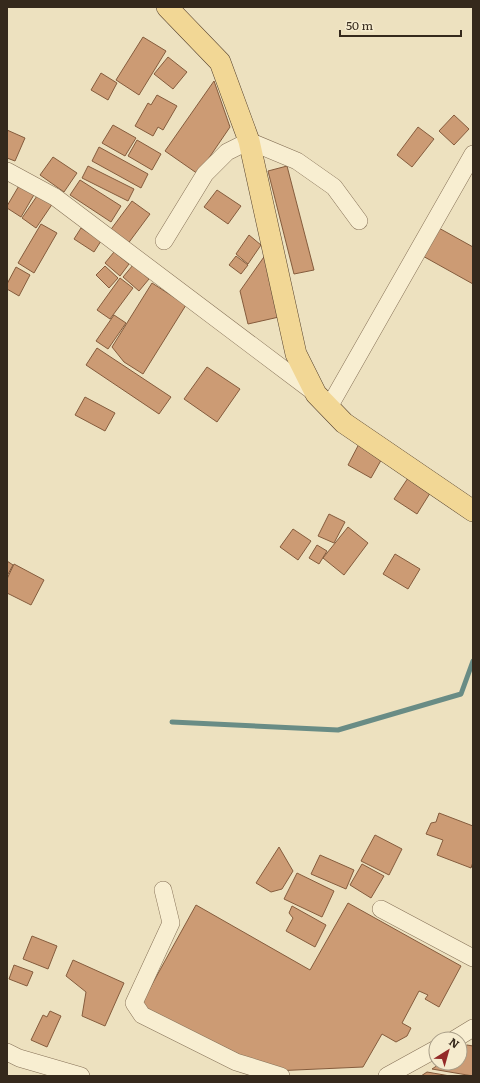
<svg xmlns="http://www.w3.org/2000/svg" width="480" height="1083" viewBox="0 0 480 1083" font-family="Literata,serif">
  <rect width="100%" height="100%" fill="#ede1bf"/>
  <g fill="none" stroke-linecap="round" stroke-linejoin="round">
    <!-- stream -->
    <path stroke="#698c85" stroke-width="5" d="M172,722L338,730L461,694L473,661"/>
  </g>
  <!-- building -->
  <path fill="#cc9b74" stroke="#855c3d" d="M143,37L166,51L139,95L116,80Z
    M168,57L187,72L173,89L154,74Z
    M101,73L117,83L108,100L91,90Z
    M214,81L230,127L198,174L165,151Z
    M157,95L177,106L163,130L158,127L153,136L135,126L148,103L151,105Z
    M454,115L469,129L454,145L439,131Z
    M113,125L136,138L125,156L102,143Z
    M418,127L434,139L412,167L397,155Z
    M7,130L25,138L15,161L7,158Z
    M137,140L161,154L152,170L128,156Z
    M99,147L148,174L141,188L92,161Z
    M53,157L77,173L64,192L40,175Z
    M88,166L134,189L128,201L82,178Z
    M287,166L314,270L294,274L268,171Z
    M80,180L121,206L111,222L70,195Z
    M20,184L35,193L21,217L7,208V206Z
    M217,190L241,206L228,224L204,207Z
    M39,193L53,203L36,228L22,218Z
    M132,201L150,214L127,245L109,232Z
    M41,224L57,233L34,273L18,263Z
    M437,227L473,247V284L421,255Z
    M81,228L101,241L94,252L74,239Z
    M249,235L261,245L248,264L236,254Z
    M114,252L129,264L120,276L105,263Z
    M266,254L279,317L248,324L240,291Z
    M236,256L248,265L241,274L229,265Z
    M133,265L149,279L139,291L123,277Z
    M105,266L118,278L109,288L96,275Z
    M16,267L30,275L19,296L7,289V284Z
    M120,278L133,288L110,319L97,310Z
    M152,283L186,305L143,374L124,362L112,347Z
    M114,315L126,323L108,349L96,341Z
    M97,348L171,397L159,414L86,365Z
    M207,367L240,389L217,422L184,399Z
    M85,397L115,413L105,431L75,415Z
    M360,442L384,455L371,478L348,465Z
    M410,475L432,490L417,514L394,499Z
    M329,514L345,522L334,543L318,536Z
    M348,527L368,543L344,575L323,558Z
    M293,529L311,541L298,560L280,547Z
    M317,545L327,551L319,564L309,558Z
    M395,554L420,569L408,589L383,574Z
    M7,561L13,565L7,576Z
    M14,564L44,580L31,605L7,593V579Z
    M439,813L473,826V862L471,868L437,855L443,840L426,834L431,823L436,822Z
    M375,835L402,849L389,875L361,861Z
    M279,847L293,871L282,889L271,892L256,883Z
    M320,855L354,870L346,889L311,874Z
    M362,864L384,876L371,898L350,885Z
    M297,873L334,891L322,917L284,899Z
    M348,903L461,966L439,1007L425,999L428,995L419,991L402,1023L411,1028L407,1036L396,1042L382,1034L363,1067L273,1071L140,1006L196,905L310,970Z
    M292,906L326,925L315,947L286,931L293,918L289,913Z
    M32,936L57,946L48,969L23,959Z
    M73,960L124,983L105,1026L82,1016L86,992L66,976Z
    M14,965L33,972L27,986L9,979Z
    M50,1011L61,1016L47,1047L31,1040L43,1015L47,1017Z
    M467,1045L473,1046V1076L432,1069L441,1063H460V1050Z
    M427,1072L450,1076H421Z"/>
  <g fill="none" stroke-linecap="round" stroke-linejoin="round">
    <defs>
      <path id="minor" d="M7,171L55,197L315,393
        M164,241L205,174L227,152L249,141L297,161L334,187L359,221
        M329,407L473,154
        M163,890L171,923L134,1003L142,1015L236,1062L281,1076
        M381,909L473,958
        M455,1039L473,1028
        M7,1052L19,1058L81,1076
        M387,1076L436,1049"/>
      <path id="major" d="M167,7L220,62L249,141L296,354L316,394L344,423L473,511"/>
    </defs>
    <!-- minor casing -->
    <use href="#minor" stroke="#867157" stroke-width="18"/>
    <!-- major casing -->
    <use href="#major" stroke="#533f2c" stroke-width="22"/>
    <!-- minor -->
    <use href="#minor" stroke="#f8eed1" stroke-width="17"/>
    <!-- major -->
    <use href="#major" stroke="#f2d795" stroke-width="21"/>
  </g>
  <!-- border -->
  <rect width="480" height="1083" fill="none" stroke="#35291c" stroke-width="16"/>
  <!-- north arrow -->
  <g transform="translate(448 1051) rotate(37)"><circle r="19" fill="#f5ebce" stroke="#a89d87"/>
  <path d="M0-3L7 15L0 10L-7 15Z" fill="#942a28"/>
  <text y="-6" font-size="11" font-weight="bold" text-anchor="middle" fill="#35291c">N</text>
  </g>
  <!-- scale -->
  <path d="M340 30v6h121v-6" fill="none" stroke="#35291c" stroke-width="2"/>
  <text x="346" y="30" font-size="12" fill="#35291c" stroke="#f5ebce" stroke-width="3" paint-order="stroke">50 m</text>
</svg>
